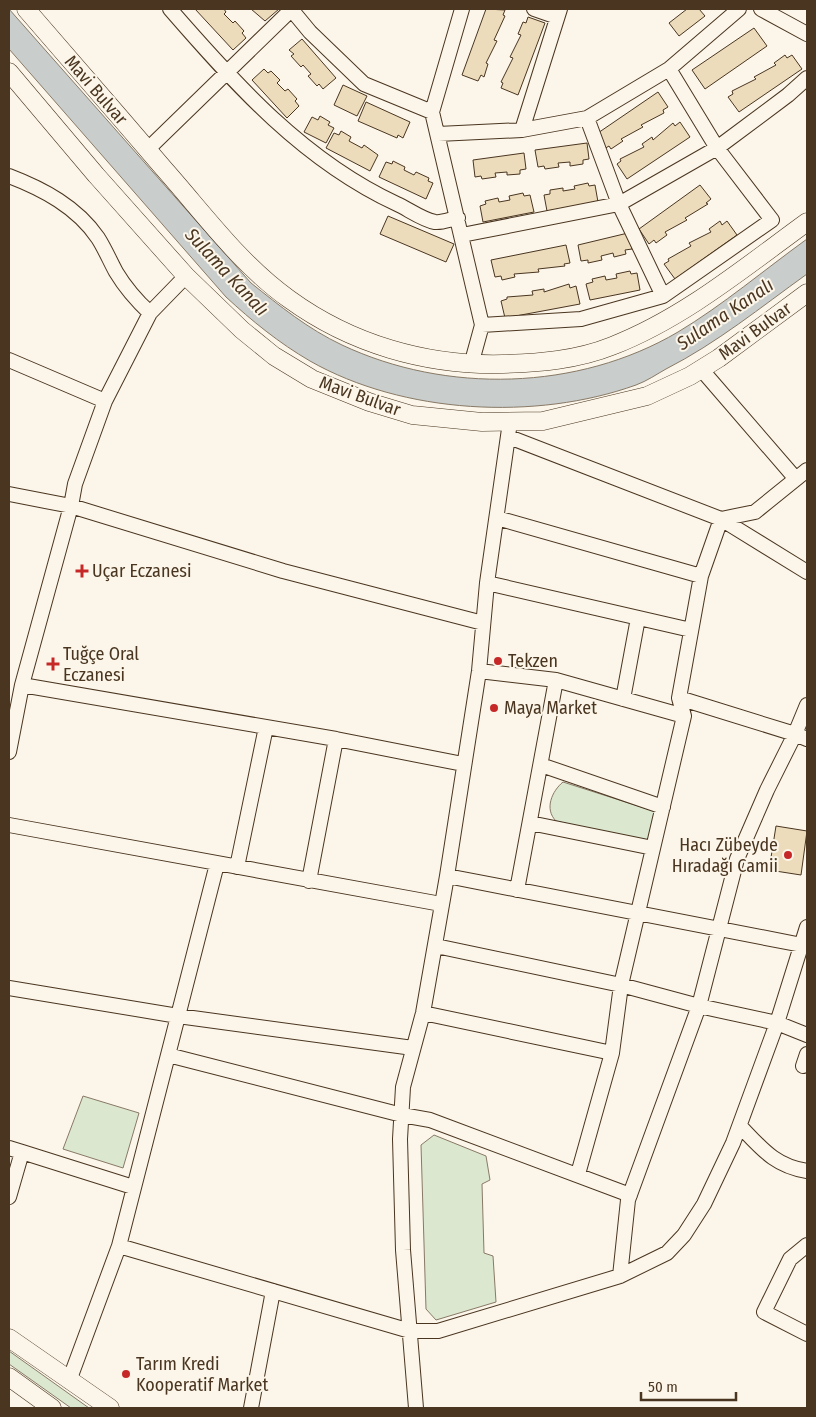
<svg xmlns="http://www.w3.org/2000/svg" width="816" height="1417" viewBox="0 0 816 1417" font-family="'Fira Sans Condensed',sans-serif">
  <rect width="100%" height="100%" fill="#fbf6e9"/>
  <!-- green -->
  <path fill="#dce7d0" stroke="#887966" d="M563,782L660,813L654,844L556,821C544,809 552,791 563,782Z
    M83,1096L139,1113L123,1168L63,1149Z
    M434,1135L486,1156L490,1180L482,1184L484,1253L493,1256L496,1302L436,1320L426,1309L421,1145Z
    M9,1351L89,1408H71L9,1364Z"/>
  <!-- water -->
  <path fill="#c9cecd" stroke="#887966" d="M9,9L251,283C280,306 308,329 342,345C446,394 578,391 678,332C723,305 764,270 807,239V274C761,307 717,343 666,369C657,374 647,381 636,385C536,421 403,414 310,361C279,343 252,321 226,297L9,49Z"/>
  <!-- building -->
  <path fill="#ecdcbc" stroke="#4a3520" d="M195,9H224L226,12L224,14L233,23L235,21L244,31L242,33L246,38L233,50Z
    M251,9H279L265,21Z
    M486,9L505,10L503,15L505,16L494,40L497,41L486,63L488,64L484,77L481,75L478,81L462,75Z
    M687,9H699L705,16L679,36L669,23Z
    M528,17L545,23L518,95L501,88L503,83L501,82L513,58L510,57L521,35L518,34L523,22L526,23Z
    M754,28L767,46L705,89L692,70Z
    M302,39L336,78L323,89L319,84L317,86L308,76L311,74L303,65L301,67L291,56L294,54L289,50Z
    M785,55L787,58L792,55L802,69L739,112L728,97L733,94L732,91L756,79L754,77L776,65L774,63Z
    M264,69L268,73L271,71L280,80L277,83L285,91L288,89L297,99L295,101L299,106L287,118L252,80Z
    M343,85L367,96L357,116L334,105Z
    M658,92L668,107L663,110L664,113L641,125L643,127L621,139L623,141L611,149L609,146L604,149L595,135Z
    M366,102L410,122L403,138L398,135L397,138L358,121Z
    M320,116L330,122L328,125L334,128L326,143L304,132L312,117L318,120Z
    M680,122L690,137L627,179L617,164L621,161L620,159L644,147L642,144L652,137L653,140L673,123L675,126Z
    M341,131L351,137L349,141L362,148L364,145L378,155L370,171L326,148L334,133L339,135Z
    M587,143L589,159L583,160V164L570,166V162L558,163L559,167L545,169L544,166L538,167L535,150Z
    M524,153L526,169L520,170V174L507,175V172L495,173L496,177L482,179L481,176L475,177L473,160Z
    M393,161L405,167L404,170L414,175L416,172L429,178L428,181L433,183L426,199L379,177L386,162L392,164Z
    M588,183L589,186L595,185L598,202L547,211L544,195L550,194V190L563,188V191L575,189L574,186Z
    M700,185L711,199L706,203L708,204L685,218L687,220L665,232L667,235L656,243L654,240L649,244L639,229Z
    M523,193L524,196L530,195L534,212L483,222L480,206L486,204L485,201L498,198L499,202L510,200L509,196Z
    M388,216L454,244L446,262L380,234Z
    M720,221L722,225L727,221L737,235L675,279L664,264L669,261L668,259L691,246L689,243L711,232L709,229Z
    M628,233L632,249L625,250L626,254L614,257L613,253L601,256L602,260L588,263V260L581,261L578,245Z
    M566,245L570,263L564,264L565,266L538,269L539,272L514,274L515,277L502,280L501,276L495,277L491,260Z
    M630,271L631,274L637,273L640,290L590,300L586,284L593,282L592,279L605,276L606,280L617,278L616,274Z
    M569,284L570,288L576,286L580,304L505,318L501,301L507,299V297L533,295L532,291L544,289V292Z
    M776,826L807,831L801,875L769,870Z"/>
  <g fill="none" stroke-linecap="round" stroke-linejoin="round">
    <defs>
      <path id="minor" d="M170,9C236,85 304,161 397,204C408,209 423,220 435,222C442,223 451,219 458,218
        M291,9L310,32L364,84L432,112
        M462,9L432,112L482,325L471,365
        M534,9L557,17
        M761,9L807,34
        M587,118L619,204L663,296
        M522,130L560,9
        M438,134L522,130L587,118L669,69L739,9
        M148,149L291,10
        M9,176C43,189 77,207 98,238C105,249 110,261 116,272C125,287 137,301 150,313
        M462,235L619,204L717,148L788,95L807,78
        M482,325L581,319L663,296L772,220L717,148L669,69
        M9,360L105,401L150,313L186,276
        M701,369L796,479
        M509,437L721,519L807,572
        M9,494L71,506L283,571L483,623
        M497,518L701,576
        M487,583L691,630
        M479,671L556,680L684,716
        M22,685L336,739L463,764
        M623,699L638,618
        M807,705L795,734L807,739
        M9,752L22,685L71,506L75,484L105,401
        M541,765L663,807
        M530,823L653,848
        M9,825L441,904
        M237,867L266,727
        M447,876L807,946
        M309,881L336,739
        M517,890L556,680
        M436,946L621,985L699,1006L777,1023L807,1035
        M9,988L178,1016L413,1048
        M423,1013L612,1053
        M168,1055L402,1115L430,1120L630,1195
        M803,1066L807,1054
        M740,1126C762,1149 775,1166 807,1171
        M9,1148L22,1152L9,1197
        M22,1152L133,1187
        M578,1174L612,1053L621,985L684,716L679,698L701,576L721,519L755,512L807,470
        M807,1245L790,1259L764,1312L807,1334
        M119,1246L410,1331H438L620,1276L667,1253L684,1235L704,1204L733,1143L777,1023L807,927
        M620,1276L628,1200L699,1006L737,859L767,790L795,734L679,698
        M69,1381L119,1246L217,864
        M251,1408L273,1291
        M416,1408L403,1250L400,1139L403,1087L423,1013L447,876L479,671L487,583L510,422"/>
      <path id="major" d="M26,9C72,62 119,116 165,170C204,214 241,265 289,299C351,344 426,366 503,364C539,363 577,360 612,346C684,318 745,267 807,222
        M9,72L96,175L186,276L242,330L274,356L312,379L369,402L412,415L482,422L543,421L647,396L690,376L719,358L807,293
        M9,1338L110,1408
        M9,1377L52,1408"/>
    </defs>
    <!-- minor casing -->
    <use href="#minor" stroke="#4a3520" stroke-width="16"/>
    <!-- major casing -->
    <use href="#major" stroke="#4a3520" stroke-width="19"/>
    <!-- minor -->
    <use href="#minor" stroke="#fbf6e9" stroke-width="14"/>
    <!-- major -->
    <use href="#major" stroke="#fbf6e9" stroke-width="18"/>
  </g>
  <!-- markers -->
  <g fill="#c62828" stroke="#fbf6e9" stroke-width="2">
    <path d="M79.5 563.5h5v5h5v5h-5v5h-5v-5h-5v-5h5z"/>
    <circle cx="498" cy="661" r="5"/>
    <path d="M50.5 656.5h5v5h5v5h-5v5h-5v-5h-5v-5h5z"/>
    <circle cx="494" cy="708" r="5"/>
    <circle cx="788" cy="855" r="5"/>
    <circle cx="126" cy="1374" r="5"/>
  </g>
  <g text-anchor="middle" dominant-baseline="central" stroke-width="4" stroke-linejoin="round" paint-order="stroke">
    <!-- street labels -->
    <g font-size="18" fill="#4a3520" stroke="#fbf6e9">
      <text transform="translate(96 90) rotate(49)">Mavi Bulvar</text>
      <text transform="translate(755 331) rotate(-36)">Mavi Bulvar</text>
      <text transform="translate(360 396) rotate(20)">Mavi Bulvar</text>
    </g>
    <!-- poi labels -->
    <g font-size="18" fill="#4a3520" stroke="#fbf6e9" text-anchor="start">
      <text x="92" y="571">Uçar Eczanesi</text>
      <text x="63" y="654">Tuğçe Oral<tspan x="63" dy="21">Eczanesi</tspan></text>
      <text x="508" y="661">Tekzen</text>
      <text x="504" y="708">Maya Market</text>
      <text x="778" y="845" text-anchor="end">Hacı Zübeyde<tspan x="778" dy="21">Hıradağı Camii</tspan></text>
      <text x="136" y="1364">Tarım Kredi<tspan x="136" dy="21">Kooperatif Market</tspan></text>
    </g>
    <!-- water labels -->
    <g font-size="19" font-style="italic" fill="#4a3520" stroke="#fbf6e9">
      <text transform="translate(227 272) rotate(47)">Sulama Kanalı</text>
      <text transform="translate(725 314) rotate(-34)">Sulama Kanalı</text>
    </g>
  </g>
  <!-- border -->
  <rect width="816" height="1417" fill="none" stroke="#4a3520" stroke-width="20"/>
  <!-- scale -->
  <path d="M641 1392v8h95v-8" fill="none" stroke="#4a3520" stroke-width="2.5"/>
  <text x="648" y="1392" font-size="15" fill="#4a3520" stroke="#fbf6e9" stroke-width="4" paint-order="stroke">50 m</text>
</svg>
